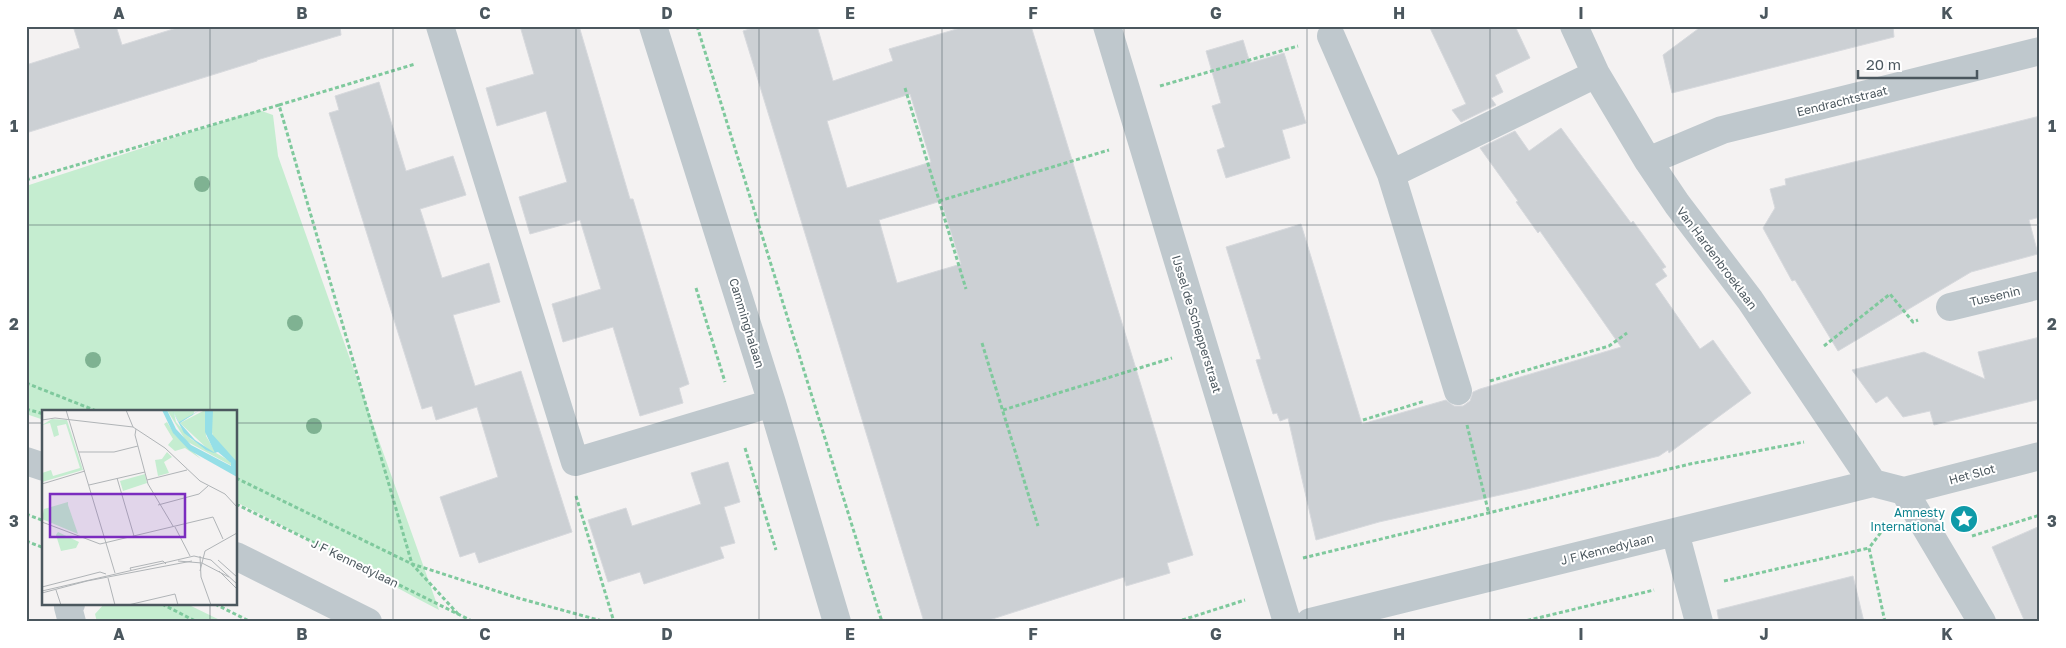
<svg xmlns="http://www.w3.org/2000/svg" width="2066" height="648" viewBox="0 0 2066 648" font-family="'Golos Text',sans-serif">
  <rect width="100%" height="100%" fill="#f4f2f2"/>
  <!-- green -->
  <path fill="#c5edd0" d="M259,110L273,115L278,156L439,610C371,575 305,535 236,502V412H44V420L26,414V186Z
    M104,604H187L224,622H97L95,614Z"/>
  <!-- building -->
  <path fill="#ccd0d4" stroke="#d7d9dd" fill-rule="evenodd" d="M73,26H116L122,45L183,26H340L341,35L257,60V61L26,133V65L80,48Z
    M520,26H579L630,199H633L689,384L679,388L683,403L640,416L613,327L563,342L552,304L601,289L580,220L530,234L519,197L567,182L546,111L497,126L486,88L534,74Z
    M760,26H817L833,81L893,61L889,49L967,26H1031L1193,555L1167,563L1170,573L1126,586L1124,577L983,622H924L743,31ZM910,94L931,162L847,188L827,121ZM941,201L961,264L897,283L879,220Z
    M1429,26H1515L1530,58L1495,75L1503,92L1491,98L1496,105L1461,122L1452,110L1466,104Z
    M1702,26H1893L1894,37L1672,93L1663,55Z
    M1243,40L1250,63L1284,53L1306,123L1282,130L1290,158L1226,178L1217,150L1225,147L1212,106L1221,103L1206,51Z
    M379,82L406,171L453,156L466,195L420,209L431,243L442,278L489,263L500,302L453,315L464,351L475,386L521,371L572,532L479,563L475,552L460,557L440,497L498,477L477,407L436,420L432,406L422,409L329,113L339,110L335,96Z
    M2040,116V217L2029,220L2038,254L1971,272L1838,351L1795,280L1792,281L1763,228L1775,208L1770,189L1786,185L1785,179Z
    M1561,128L1631,223L1633,221L1666,267L1662,269L1667,276L1655,284L1700,349L1713,340L1751,393L1669,453L1668,450L1659,456L1527,489L1379,522L1316,540L1288,418L1280,421L1277,413L1273,414L1256,360L1261,359L1226,247L1301,224L1362,424L1446,400L1454,406H1463L1470,401L1473,392L1480,389L1621,347L1540,231L1538,233L1516,202L1518,201L1480,148L1515,131L1529,151Z
    M2040,337V399L1934,425L1930,411L1903,417L1887,396L1876,403L1852,370L1924,352L1985,379L1978,352Z
    M728,462L740,502L724,507L735,543L720,547L724,558L644,584L640,572L608,582L588,520L626,508L632,526L701,504L691,473Z
    M2040,526V622H2025L1992,547Z
    M1853,576L1864,622H1719L1717,610Z"/>
  <g fill="none" stroke-linecap="round" stroke-linejoin="round">
    <!-- path -->
    <path stroke="#7fc99d" stroke-width="3" stroke-dasharray="4 2.5" stroke-linecap="butt" d="M697,26L882,622
      M1160,86L1298,46
      M905,88L966,289
      M279,105L415,64
      M26,180L279,105L412,564L459,615
      M939,201L1109,150
      M696,288L725,382
      M982,343L1038,526
      M1824,346L1890,294L1913,322L1918,320
      M1490,381L1609,346L1627,333
      M26,383L99,412
      M26,409L44,414
      M1003,410L1172,358
      M1363,420L1425,401
      M1467,425L1489,514
      M745,448L776,550
      M236,478L412,564L518,598L606,622
      M576,496L614,622
      M236,504L474,622
      M26,514L44,521
      M1972,536L2040,515
      M26,541L44,548
      M1303,558L1690,464L1804,442
      M1724,581L1869,548
      M162,604L197,622
      M215,604L251,622
      M1176,622L1245,600
      M1521,622L1654,590
      M1885,622L1869,548L1885,527"/>
    <!-- minor -->
    <path stroke="#bfc8cd" stroke-width="28" d="M440,26L575,462L772,403
      M653,26L772,403L837,622
      M1107,26L1287,622
      M1574,26L1596,74L1648,161L1677,204L1750,300L1873,483
      M1331,36L1391,174L1458,391
      M1648,161L1722,130L2040,51
      M1391,174L1596,74
      M1950,307L2040,285
      M26,461L44,467
      M1904,491L1982,622
      M1675,532L1699,622
      M236,556L368,622
      M71,604L68,607L72,622
      M1310,622L1873,483L1904,491L2040,456"/>
  </g>
  <!-- trees -->
  <g fill="#7fb292">
    <circle cx="202" cy="184" r="8"/>
    <circle cx="295" cy="323" r="8"/>
    <circle cx="93" cy="360" r="8"/>
    <circle cx="314" cy="426" r="8"/>
  </g>
  <!-- grid -->
  <path fill="none" stroke="#4b575e" stroke-width="1" stroke-opacity="0.55" d="M210,26V412M393,26V622M576,26V622M759,26V622M942,26V622M1124,26V622M1307,26V622M1490,26V622M1673,26V622M1856,26V622M26,225H2040M26,423H44M236,423H2040M210,604V622"/>
  <!-- icons -->
  <defs>
    <symbol id="sight-disc" viewBox="-11 -11 22 22"><circle r="9.5" fill="#0f9aa8" stroke="#fff"/><path d="M0-6L1.8-2.2L6-1.7L2.9 1.2L3.7 5.4L0 3.3L-3.7 5.4L-2.9 1.2L-6-1.7L-1.8-2.2Z" fill="#fff"/></symbol>
  </defs>
  <g fill-rule="evenodd">
    <use href="#sight-disc" x="1948" y="503" width="32" height="32"/>
  </g>
  <g text-anchor="middle" dominant-baseline="central" stroke-width="4" stroke-linejoin="round" paint-order="stroke">
    <!-- street labels -->
    <g font-size="12" fill="#4b575e" stroke="#fff">
      <text transform="translate(1842 101) rotate(-14)">Eendrachtstraat</text>
      <text transform="translate(1717 258) rotate(53)">Van Hardenbroeklaan</text>
      <text transform="translate(1995 296) rotate(-13)">Tussenin</text>
      <text transform="translate(747 323) rotate(73)">Camminghalaan</text>
      <text transform="translate(1197 324) rotate(73)">IJssel de Schepperstraat</text>
      <text transform="translate(1972 474) rotate(-15)">Het Slot</text>
      <text transform="translate(1607 549) rotate(-14)">J F Kennedylaan</text>
      <text transform="translate(355 563) rotate(26)">J F Kennedylaan</text>
    </g>
    <!-- culture labels -->
    <g font-size="12" fill="#0d838f" stroke="#fff" text-anchor="end">
      <text x="1945" y="512">Amnesty<tspan x="1945" dy="14">International</tspan></text>
    </g>
  </g>
  <!-- overview -->
  <g transform="translate(42 410)">
    <rect width="195" height="195" fill="#f4f2f2"/>
    <path d="M125,0H153L151,5L137,12L132,3L134,12L149,29L168,41L138,13L163,0L164,26L174,43L188,51L190,56L144,31ZM165,0H195V56L171,27ZM10,9L25,10L41,60L0,72V63L9,60L11,66L38,58L24,14L15,16L17,25L12,27L8,13L0,15ZM125,12L133,25L159,49L143,38L133,41L126,35L131,29L122,14ZM125,42L130,47L122,52L127,63L116,66L113,50L120,49ZM103,64L105,73L81,81L78,71ZM26,92V95L36,124L0,109L2,99ZM16,122L37,132L34,138L19,141L14,125Z" fill="#c5edd0"/>
    <path d="M120,0H125L134,19L149,35L189,56V53L176,42L172,43L164,40L142,23L130,0L137,12L158,0L138,13L153,30L173,43L163,22V0H171L170,24L195,52V67L147,40L131,23Z" fill="#95dfe7"/>
    <path fill="none" stroke="#b0b4b7" stroke-width="1" d="M24,0L73,163M84,0L91,17M0,10L13,8L91,17L123,38L158,71L183,84L195,97M94,19L93,25L106,74L131,116M37,42H72L96,36M75,68L92,126M105,70L145,60M0,74L43,61M47,75L103,62M116,95L157,84L166,76M0,112L58,134L171,107L181,129M133,117L148,146M158,146L159,167L169,195M176,150L195,167M136,151L160,153L187,167M89,160L88,158L121,151L124,154M158,161L163,141L195,123M177,161L195,179M66,168L73,195M0,177L58,162L64,164M14,180L19,195M0,181L152,146L169,150L195,174M0,183L45,171L150,151M86,195L133,184L136,195"/>
    <path fill="#7b2cbf" fill-opacity="0.15" stroke="#7b2cbf" stroke-width="2.5" d="M8,84H143V127H8Z"/>
    <rect width="195" height="195" fill="none" stroke="#4b575e" stroke-width="2.5"/>
  </g>
  <!-- border -->
  <rect width="2066" height="648" fill="none" stroke="#ffffff" stroke-width="55"/>
  <!-- scale -->
  <path d="M1858 70v8h119v-8" fill="none" stroke="#4b575e" stroke-width="2.5"/>
  <text x="1866" y="70" font-size="15" fill="#4b575e" stroke="#ffffff" stroke-width="4" paint-order="stroke">20 m</text>
  <rect x="28" y="28" width="2010" height="592" fill="none" stroke="#4b575e" stroke-width="2"/>
  <g font-size="16" text-anchor="middle" font-weight="bold" fill="#4b575e">
    <text x="119" y="19">A</text>
    <text x="302" y="19">B</text>
    <text x="485" y="19">C</text>
    <text x="667" y="19">D</text>
    <text x="850" y="19">E</text>
    <text x="1033" y="19">F</text>
    <text x="1216" y="19">G</text>
    <text x="1399" y="19">H</text>
    <text x="1581" y="19">I</text>
    <text x="1764" y="19">J</text>
    <text x="1947" y="19">K</text>
    <text x="14" y="132">1</text>
    <text x="2052" y="132">1</text>
    <text x="14" y="330">2</text>
    <text x="2052" y="330">2</text>
    <text x="14" y="527">3</text>
    <text x="2052" y="527">3</text>
    <text x="119" y="640">A</text>
    <text x="302" y="640">B</text>
    <text x="485" y="640">C</text>
    <text x="667" y="640">D</text>
    <text x="850" y="640">E</text>
    <text x="1033" y="640">F</text>
    <text x="1216" y="640">G</text>
    <text x="1399" y="640">H</text>
    <text x="1581" y="640">I</text>
    <text x="1764" y="640">J</text>
    <text x="1947" y="640">K</text>
  </g>
</svg>
